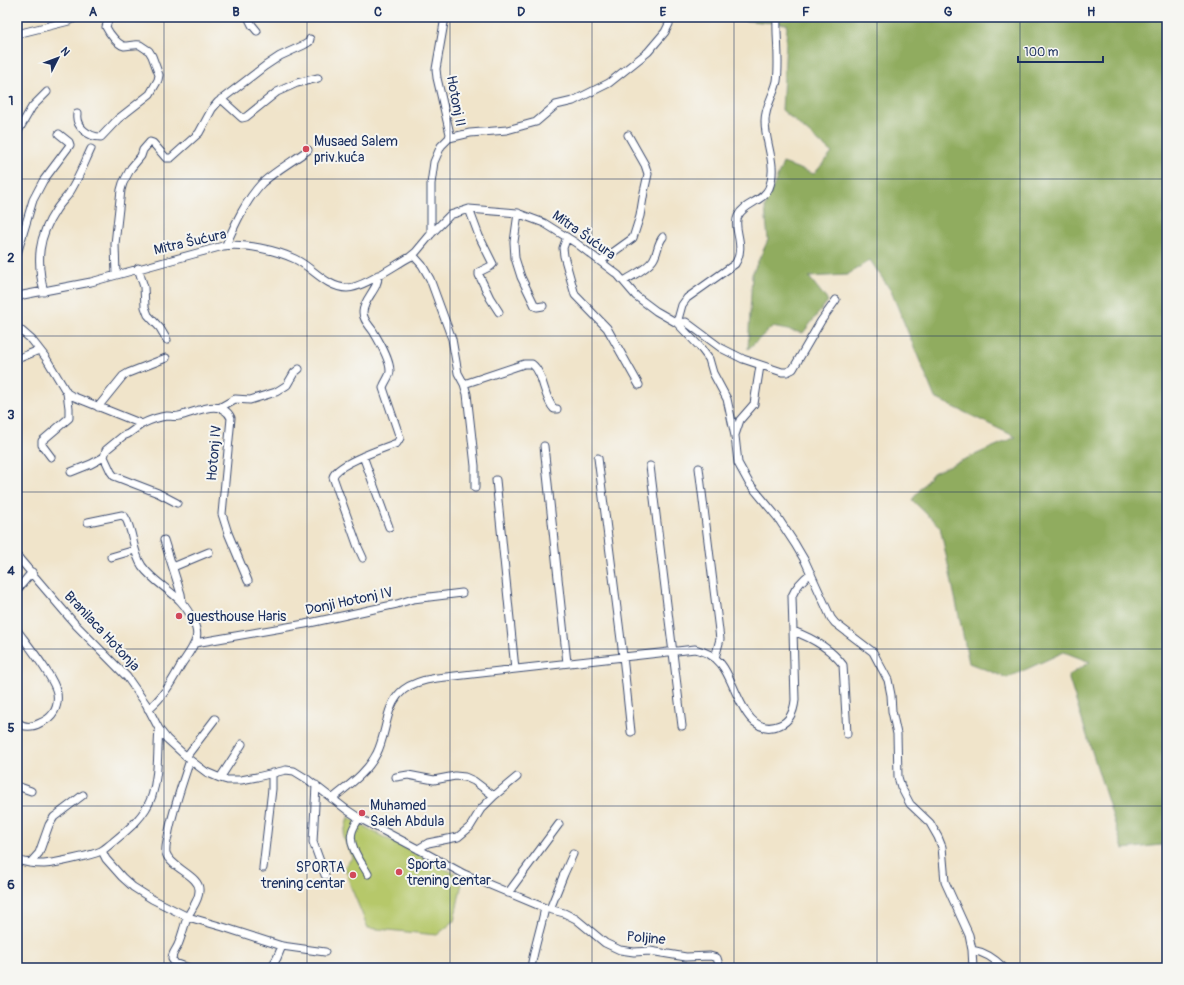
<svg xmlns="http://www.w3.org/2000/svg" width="1184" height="985" viewBox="0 0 1184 985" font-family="Pangolin,sans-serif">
  <rect width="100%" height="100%" fill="#f6f6f2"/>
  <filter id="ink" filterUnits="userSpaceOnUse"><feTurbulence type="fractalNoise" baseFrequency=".025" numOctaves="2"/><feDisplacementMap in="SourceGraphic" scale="8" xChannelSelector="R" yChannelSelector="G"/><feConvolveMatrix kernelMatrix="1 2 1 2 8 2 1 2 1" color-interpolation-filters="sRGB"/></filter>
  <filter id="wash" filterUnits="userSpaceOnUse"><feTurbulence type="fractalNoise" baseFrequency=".012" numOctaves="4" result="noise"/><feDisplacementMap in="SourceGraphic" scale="16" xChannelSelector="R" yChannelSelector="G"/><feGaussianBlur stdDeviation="0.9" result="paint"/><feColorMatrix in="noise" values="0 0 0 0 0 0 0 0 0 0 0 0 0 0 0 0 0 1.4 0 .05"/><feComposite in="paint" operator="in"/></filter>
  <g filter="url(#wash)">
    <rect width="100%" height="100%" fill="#f0e4ca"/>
    <!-- green -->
    <path fill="#b6c86b" stroke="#687c64" d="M348,817L376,833L463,878L454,921L437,935L368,928L350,885L345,866L353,857L343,837Z"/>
    <!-- forest -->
    <path fill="#90ac5f" stroke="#566e5e" d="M727,17H1167V843L1162,845L1123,849L1068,676L1090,662L1064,652L1007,678L969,663L940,527L912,500L933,473L1016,437L935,398L891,291L870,260L847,275L809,277L828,301L803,333L772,327L748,349L752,274L768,240L765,207L783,163L814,174L832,153L782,110L787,24L727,19Z"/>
  </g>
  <g filter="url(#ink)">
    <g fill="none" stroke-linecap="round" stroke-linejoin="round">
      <defs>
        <path id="street" d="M248,17L252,25L257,31
          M17,34L69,21L77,17
          M221,99L242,118L246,117L277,92L297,83L318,78
          M77,114C75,127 89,137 101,137L118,119L150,94L158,80L159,75L152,56L149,51L140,45C135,44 129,46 124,46C117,44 109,33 106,27L109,17
          M17,133L32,107L47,92
          M449,138L470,133L507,130L536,122L556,105L573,101L609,83L648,52L665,32L669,24
          M469,209L479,236L493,264L491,266L479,272V275L490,298L499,312
          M518,213L514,242L515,258L521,277L535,306L537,307L543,306
          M431,234V184L434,162L441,146L449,138L450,134L437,78L436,69L445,17
          M567,237L563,248L564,256L575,295L607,328L639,385
          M226,245C235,224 246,200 262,183C275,171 293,161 308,150
          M17,254L33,200L43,181L70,145L69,142L59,134
          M413,255L422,265L430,279L452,339L458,373L464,384L467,394L475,466V488
          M601,261L633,238L640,216L644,192L648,174L645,165L628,135
          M138,268L144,287L145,307L148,315L160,328L167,340
          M116,275L115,244L121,190L123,183L131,168L141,156L143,150L150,142L153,143L166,158H171L199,133L212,109L218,102L265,66L280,56L304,45L309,42L310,39
          M624,281C633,275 646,270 653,260C658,253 657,244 663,237
          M44,292C36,260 38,237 56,210C59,205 64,200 68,195C77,182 84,164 91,149
          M17,298L23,295L91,282L223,246C244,243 276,250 295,259C312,267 327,288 347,288C363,288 395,265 410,257L416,252L431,234L450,215L469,209L517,213L544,223L576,243L618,275L636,296L656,311L677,323L686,322L721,348L743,359L782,372H787L793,369L821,321L836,300
          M677,323L700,347L709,359L713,373L727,399L735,436L738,463L749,483L778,518L795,544L805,561L831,618L835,623L873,652L888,680L891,695L892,711L897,734L898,777L901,787L910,804L930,823L938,837L942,847L945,882L969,935L972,950L973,968
          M677,323L682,305L687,298L735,264C747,245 732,229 738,216C744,203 763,202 769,188C778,165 765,144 765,121C765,106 774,95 777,81C780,60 776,38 777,17
          M17,327L32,340L46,358L67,393L72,396L142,424C150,420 158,417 167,416C171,416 175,417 179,416C195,413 221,397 231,418L222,514L228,533L248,581
          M17,359L39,350
          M464,384L524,364H532C544,373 543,397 554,409H557
          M98,407L123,376L128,373L166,358
          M219,408L235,399L250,400L276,392L287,385L294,373L299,369
          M142,424L128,434L123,436L106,450L104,457L111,472L114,476L158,493L177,503
          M735,435L740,420L754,404L760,366
          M544,446L567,663
          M363,456L389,527
          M51,457L42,445V441L69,418V408L67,393
          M598,458L623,656L631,732
          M650,466L682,726
          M699,468L720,639L715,658
          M71,472L91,464L104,457
          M496,480L515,669
          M88,522L122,515L125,517C134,532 132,551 142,566C158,588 182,593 193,621C196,627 198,633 196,639C193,649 186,657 181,665C172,681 163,698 148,709
          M164,540L181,594L182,601
          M17,556L75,624L127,677L146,704L159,729L167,739L190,760L206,772L220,778L227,780H241L257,777L286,770L294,771L307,779L347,810L359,818L418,849L464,874L545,908L564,913L576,919L605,943L620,950L634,952L650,951L686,957L710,956L717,958L720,968
          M111,557L135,550
          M363,558L358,547L333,477C336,464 384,448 397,443L400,438L383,388C384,382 390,377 390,371C390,359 379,341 373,331C369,325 363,320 363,312C364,298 379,289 378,275
          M173,567L209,552
          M17,590L32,572
          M17,630C27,644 54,677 57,693C59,707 53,718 40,723C33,727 24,728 17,722
          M793,631C812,638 831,649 843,665L847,734
          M195,643L305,624L397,604L413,599L462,593
          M186,757L215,719
          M396,777L408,775L434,780L455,776L465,777L474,781L494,796
          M220,778L242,744
          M316,785L313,842L325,875
          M17,786L31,791
          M332,799C349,785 367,773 377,753C382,743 384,731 387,720C393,691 409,682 437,678L695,649C705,652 714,655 721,664C737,683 744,740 780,725C790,721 794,710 795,700L792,596C796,586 802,580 811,573
          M359,818C357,822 353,827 352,832C348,846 362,863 368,874
          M418,849L428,843L458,837L470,827L481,809L494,796L517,777
          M102,851L106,859L122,877L133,887L152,899L188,917L223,927L282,946L325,952
          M17,860C26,863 35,864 44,864C56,863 90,856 101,851C105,849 109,845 113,842C129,829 145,816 152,796C159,774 157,752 159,729
          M30,863L39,853L49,825L54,817L83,795
          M263,868L272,789V773
          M508,893L559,824
          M550,909L564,874L573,854
          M972,950C985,952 995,959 1004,968
          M189,968L175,963L172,959C172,953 176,950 178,945C182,936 184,925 188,916C192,908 199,900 199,891C201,876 170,868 166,853C165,846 168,838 169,831C174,807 182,784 190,760
          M271,968L277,958L282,946
          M531,968C534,948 541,928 545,908"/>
      </defs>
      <!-- street casing -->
      <use href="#street" stroke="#3b4a6e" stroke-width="9"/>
      <!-- street -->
      <use href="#street" stroke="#fff" stroke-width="7"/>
    </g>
  </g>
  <!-- grid -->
  <path fill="none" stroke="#1b2f5e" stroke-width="1" stroke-opacity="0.55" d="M164,17V968M307,17V968M450,17V968M592,17V968M734,17V968M877,17V968M1020,17V968M17,179H1167M17,336H1167M17,492H1167M17,649H1167M17,806H1167"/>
  <!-- markers -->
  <g fill="#d1495b" stroke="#f6f6f2" stroke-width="1.5">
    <circle cx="306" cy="149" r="4"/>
    <circle cx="179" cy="616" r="4"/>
    <circle cx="362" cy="813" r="4"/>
    <circle cx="399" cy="872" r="4"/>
    <circle cx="353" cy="875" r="4"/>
  </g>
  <g text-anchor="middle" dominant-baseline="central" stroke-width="4" stroke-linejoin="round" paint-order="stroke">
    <!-- street labels -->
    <g font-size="14" fill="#1b2f5e" stroke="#f6f6f2">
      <text transform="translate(456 101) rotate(79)">Hotonj II</text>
      <text transform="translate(584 235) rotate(35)">Mitra Šućura</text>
      <text transform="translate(190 242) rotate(-13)">Mitra Šućura</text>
      <text transform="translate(214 453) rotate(-85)">Hotonj IV</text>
      <text transform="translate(349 601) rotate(-12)">Donji Hotonj IV</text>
      <text transform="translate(102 631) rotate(47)">Branilaca Hotonja</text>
      <text transform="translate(646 938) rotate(5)">Poljine</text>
    </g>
    <!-- poi labels -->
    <g font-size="14" fill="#1b2f5e" stroke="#f6f6f2" text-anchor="start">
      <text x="314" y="141">Musaed Salem<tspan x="314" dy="16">priv.kuća</tspan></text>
      <text x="187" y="616">guesthouse Haris</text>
      <text x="370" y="805">Muhamed<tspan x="370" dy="16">Saleh Abdula</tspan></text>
      <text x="407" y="864">Sporta<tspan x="407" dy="16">trening centar</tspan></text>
      <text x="345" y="867" text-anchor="end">SPORTA<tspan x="345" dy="16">trening centar</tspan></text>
    </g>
  </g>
  <!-- margin -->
  <rect width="1184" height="985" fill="none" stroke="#f6f6f2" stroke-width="44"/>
  <!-- north arrow -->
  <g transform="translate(58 58) rotate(48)" stroke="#f6f6f2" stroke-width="3" paint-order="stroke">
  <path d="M0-3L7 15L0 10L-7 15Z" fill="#1b2f5e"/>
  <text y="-6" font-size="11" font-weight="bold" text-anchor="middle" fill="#1b2f5e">N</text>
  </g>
  <!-- scale -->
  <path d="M1018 56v6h85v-6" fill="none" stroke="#1b2f5e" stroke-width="2"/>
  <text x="1024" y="56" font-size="12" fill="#1b2f5e" stroke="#f6f6f2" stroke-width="3" paint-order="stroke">100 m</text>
  <rect x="22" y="22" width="1140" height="941" fill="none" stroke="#1b2f5e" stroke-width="1.5"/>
  <g font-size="13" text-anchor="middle" font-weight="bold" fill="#1b2f5e">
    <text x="93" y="16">A</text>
    <text x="236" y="16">B</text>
    <text x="378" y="16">C</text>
    <text x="521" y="16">D</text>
    <text x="663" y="16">E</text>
    <text x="806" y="16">F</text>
    <text x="948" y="16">G</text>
    <text x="1091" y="16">H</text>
    <text x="11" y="105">1</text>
    <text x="11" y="262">2</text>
    <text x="11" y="419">3</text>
    <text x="11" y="575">4</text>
    <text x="11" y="732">5</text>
    <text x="11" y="889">6</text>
  </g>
</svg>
